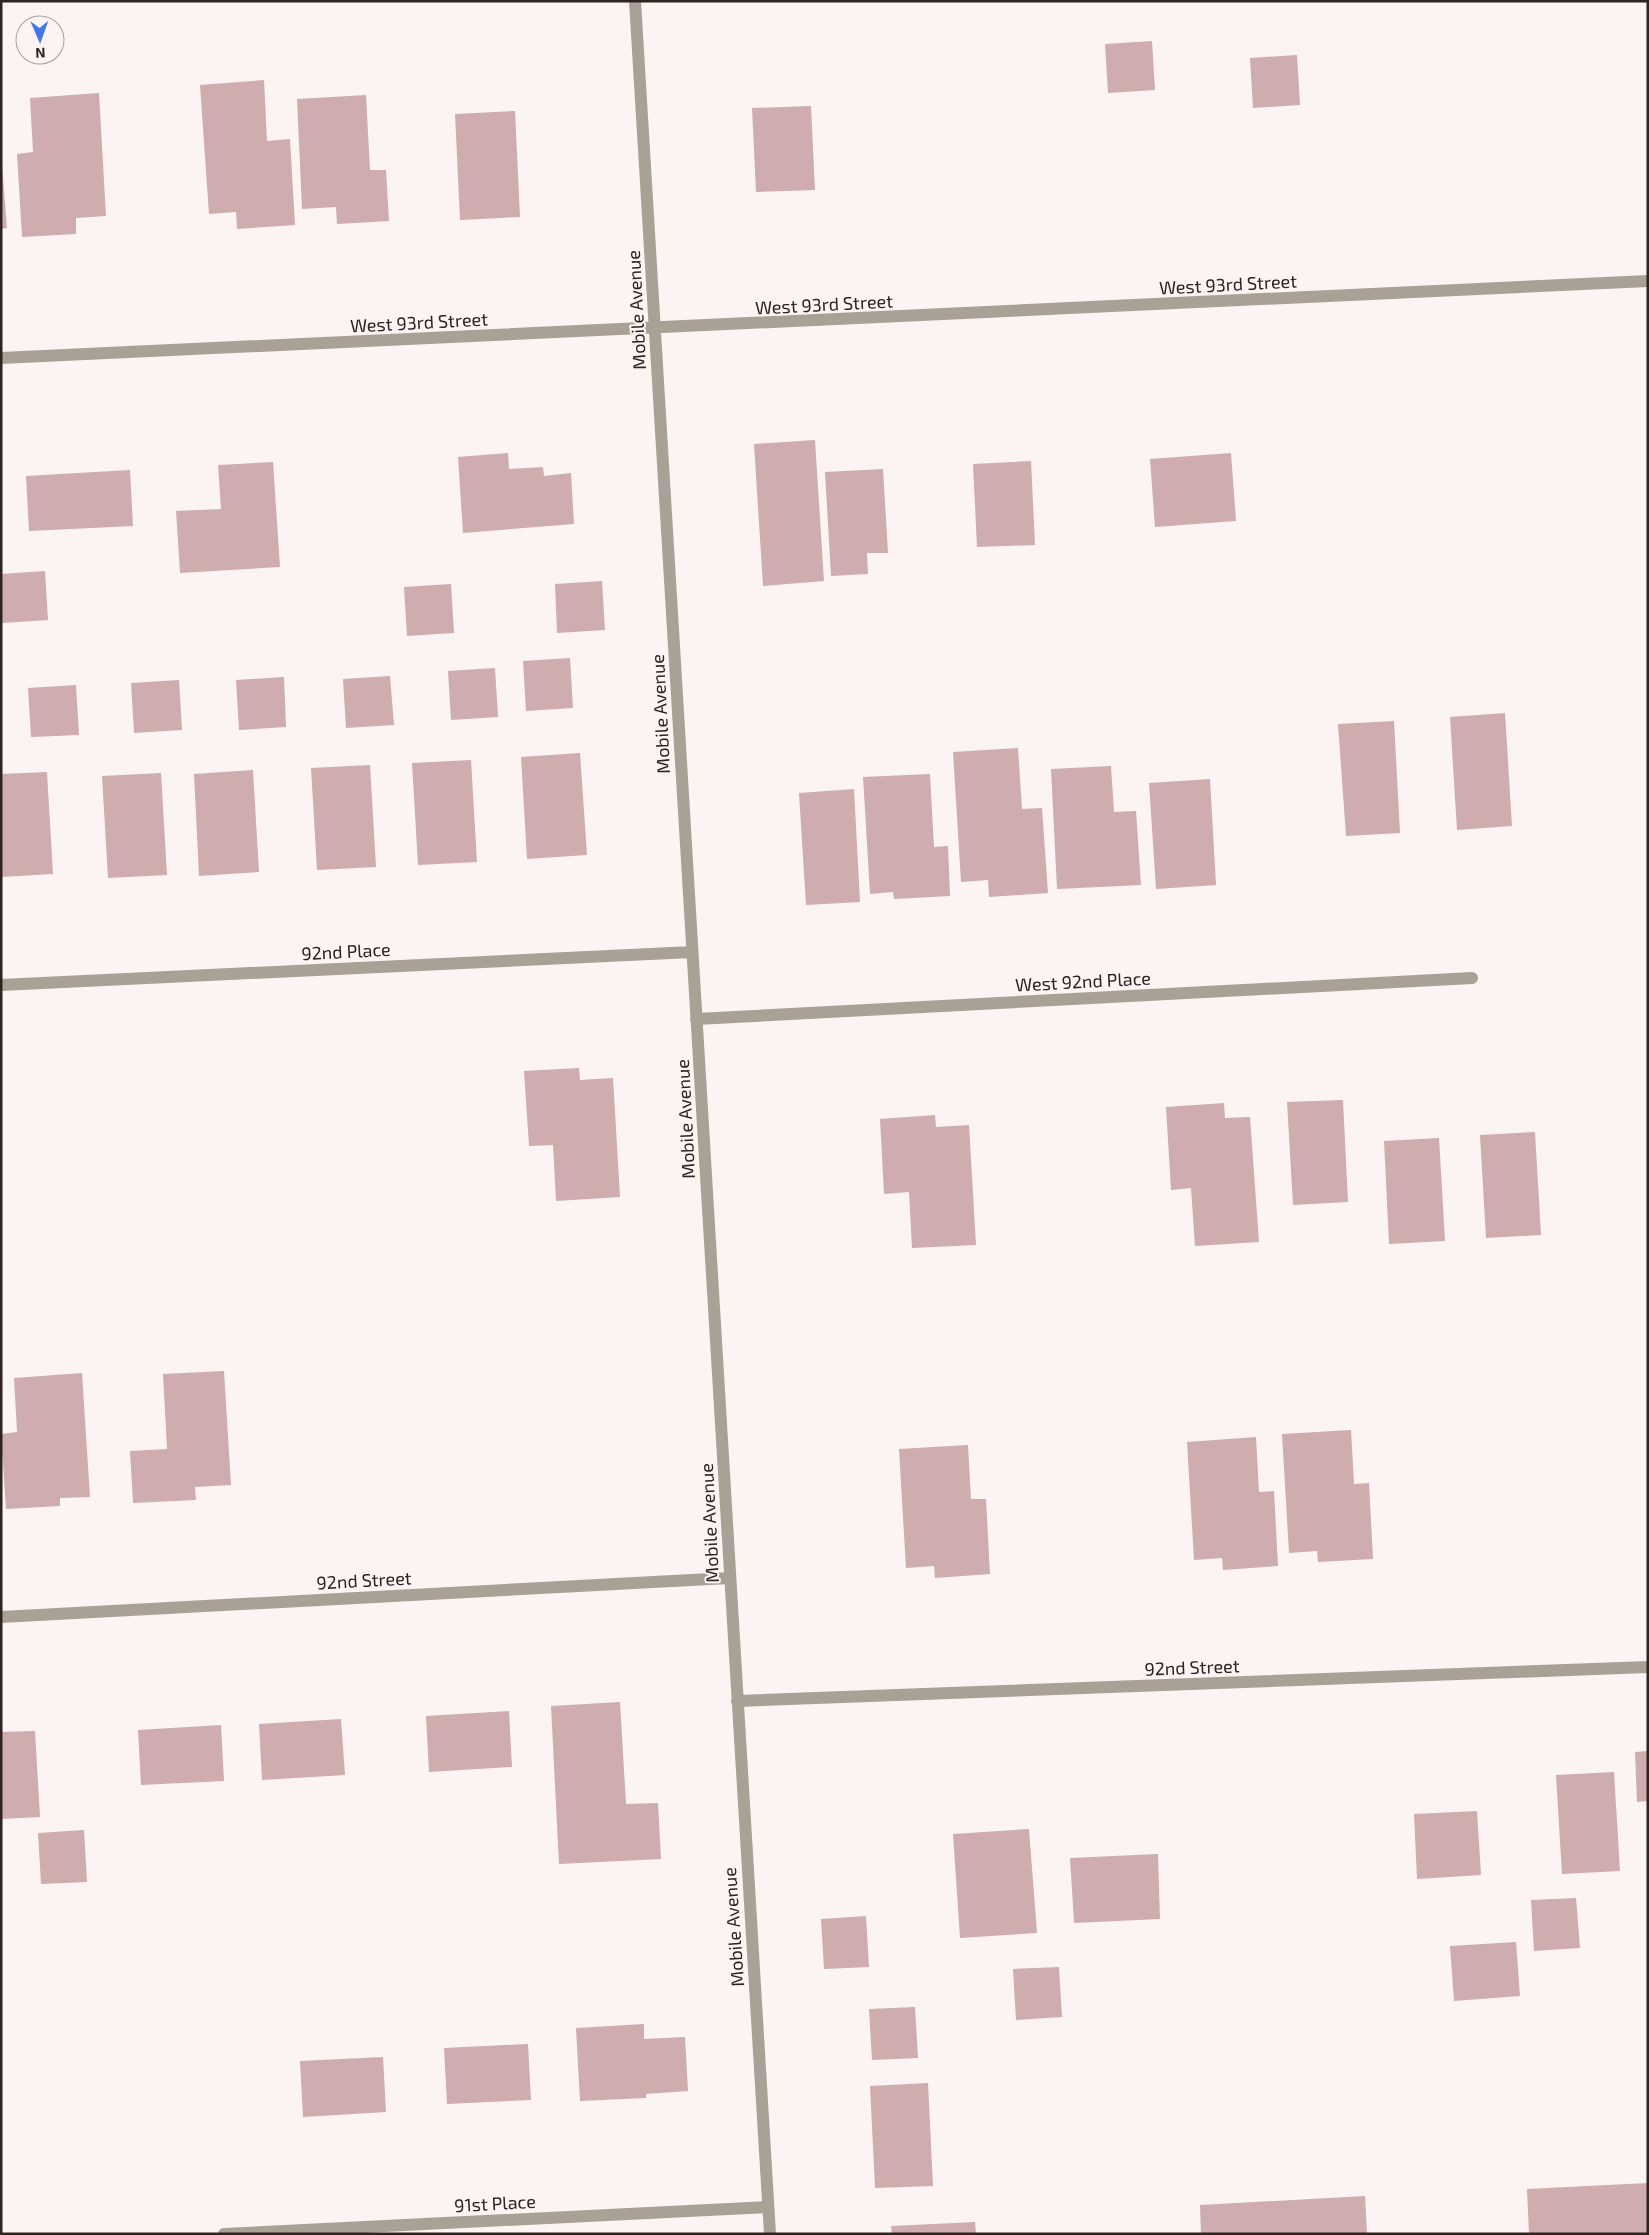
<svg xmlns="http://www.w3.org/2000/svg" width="1649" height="2235" viewBox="0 0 1649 2235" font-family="'Exo 2',sans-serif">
  <rect width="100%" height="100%" fill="#fbf4f2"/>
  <!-- building -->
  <path fill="#cfacae" d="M1152,41L1155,90L1108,93L1105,44Z
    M1297,55L1300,105L1253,108L1250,58Z
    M264,80L267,141L290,139L295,225L237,229L236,212L209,214L200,85Z
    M99,93L106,216L76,218V234L22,237L17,154L33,152L30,98Z
    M366,95L370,170H386L389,221L337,224L336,207L302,209L297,99Z
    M811,106L815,190L756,192L752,108Z
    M515,111L520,217L460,220L455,114Z
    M1,152L7,228L1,229Z
    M815,440L824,581L763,586L754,444Z
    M508,453L509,469L543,467L544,476L571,473L574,524L463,533L458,457Z
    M1231,453L1236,521L1155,527L1150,459Z
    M1031,461L1035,545L977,547L973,464Z
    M273,462L280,567L180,573L176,511L221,509L218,465Z
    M883,469L888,553H867L868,574L831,576L825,472Z
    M130,470L133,526L29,531L26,476Z
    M45,571L48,620L1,623V574Z
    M602,581L605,630L557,633L555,584Z
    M451,584L454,633L407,636L404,587Z
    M570,658L573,708L526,711L523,661Z
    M495,668L498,717L451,720L448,671Z
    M390,676L394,725L346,728L343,679Z
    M284,677L286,727L239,730L236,680Z
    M179,680L182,730L134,733L131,683Z
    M76,685L79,735L31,737L28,688Z
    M1505,713L1512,826L1457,830L1450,717Z
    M1394,721L1400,833L1346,836L1338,724Z
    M1018,748L1022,809L1042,808L1048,893L989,897L988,880L961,882L953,752Z
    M580,753L587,855L527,859L521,757Z
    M471,760L477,862L418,865L412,763Z
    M370,765L376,867L317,870L311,768Z
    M1111,766L1114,812L1136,811L1141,885L1057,889L1051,769Z
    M253,770L259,872L199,876L194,774Z
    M47,772L53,874L1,877V774Z
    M161,773L167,875L108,878L102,776Z
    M930,774L934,847L948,846L950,896L894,899L893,892L870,894L863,777Z
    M1210,779L1216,885L1156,889L1149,783Z
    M854,789L860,902L806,905L799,793Z
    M579,1068L580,1080L613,1078L620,1197L556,1201L553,1145L529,1146L524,1071Z
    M1343,1100L1348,1202L1293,1205L1287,1102Z
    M1224,1103L1225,1118L1250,1117L1259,1242L1195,1246L1191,1188L1171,1190L1166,1107Z
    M935,1115L936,1127L969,1125L976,1245L912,1248L909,1192L884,1194L880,1119Z
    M1535,1132L1541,1235L1486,1238L1480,1135Z
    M1439,1138L1445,1241L1389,1244L1384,1141Z
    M224,1371L231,1485L195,1487L196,1500L133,1503L130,1451L167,1449L163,1374Z
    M82,1373L90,1497L60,1498V1506L6,1509L1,1434L17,1432L14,1378Z
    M1351,1430L1354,1484L1369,1483L1373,1559L1318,1562L1317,1551L1289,1553L1282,1434Z
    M1256,1437L1259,1492L1274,1491L1278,1566L1223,1570L1222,1558L1194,1560L1187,1442Z
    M968,1445L971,1499H986L990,1574L935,1578L934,1566L906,1568L899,1449Z
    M620,1702L626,1804L658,1803L661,1859L559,1864L551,1706Z
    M509,1711L512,1767L429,1772L426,1716Z
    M341,1719L345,1775L262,1780L259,1724Z
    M221,1725L224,1781L141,1785L138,1730Z
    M35,1731L40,1817L1,1819V1732Z
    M1648,1751V1801L1637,1802L1635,1752Z
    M1614,1772L1620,1871L1562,1874L1556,1775Z
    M1477,1811L1481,1875L1417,1879L1414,1814Z
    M1029,1829L1037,1933L960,1938L953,1834Z
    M84,1830L87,1882L41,1884L38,1833Z
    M1158,1854L1160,1919L1074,1923L1070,1858Z
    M1576,1898L1580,1948L1534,1951L1531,1900Z
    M866,1916L869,1967L824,1969L821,1919Z
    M1516,1942L1520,1996L1454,2001L1450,1946Z
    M1059,1967L1062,2017L1016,2020L1013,1969Z
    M915,2007L918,2058L872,2060L869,2009Z
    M644,2024V2039L685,2037L688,2091L646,2094V2098L580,2101L576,2028Z
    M528,2044L531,2100L447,2104L444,2048Z
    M383,2057L386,2112L303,2117L300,2061Z
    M928,2083L933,2186L875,2188L870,2086Z
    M1648,2183V2234H1529L1527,2189Z
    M1365,2196L1367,2234H1201L1200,2205Z
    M975,2222L976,2234H892L891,2226Z"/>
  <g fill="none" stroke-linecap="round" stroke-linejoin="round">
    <!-- street -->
    <path stroke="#a9a096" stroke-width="12" d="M635,1L770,2234
      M1,358L1648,281
      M1,985L692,952
      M696,1019L1472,978
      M1,1617L729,1578
      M737,1701L1648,1667
      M224,2234L768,2207"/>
  </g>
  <g text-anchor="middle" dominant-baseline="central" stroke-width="4" stroke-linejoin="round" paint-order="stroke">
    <!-- street labels -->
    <g font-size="18" fill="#2e231f" stroke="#fbf4f2">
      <text transform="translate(1228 284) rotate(-3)">West 93rd Street</text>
      <text transform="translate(824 304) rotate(-3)">West 93rd Street</text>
      <text transform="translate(636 310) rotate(-93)">Mobile Avenue</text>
      <text transform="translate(419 322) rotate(-3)">West 93rd Street</text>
      <text transform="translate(660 714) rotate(-93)">Mobile Avenue</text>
      <text transform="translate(346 951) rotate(-3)">92nd Place</text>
      <text transform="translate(1083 981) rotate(-3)">West 92nd Place</text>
      <text transform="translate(685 1119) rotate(-93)">Mobile Avenue</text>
      <text transform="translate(709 1523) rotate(-93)">Mobile Avenue</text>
      <text transform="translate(364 1580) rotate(-3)">92nd Street</text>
      <text transform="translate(1192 1667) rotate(-2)">92nd Street</text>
      <text transform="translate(733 1927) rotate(-94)">Mobile Avenue</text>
      <text transform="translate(495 2203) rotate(-3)">91st Place</text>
    </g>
  </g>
  <!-- border -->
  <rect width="1649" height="2235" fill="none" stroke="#2e231f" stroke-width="5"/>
  <!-- north arrow -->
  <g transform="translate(40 40) rotate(178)"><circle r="24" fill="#fbf4f2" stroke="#a9a09e"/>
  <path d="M0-4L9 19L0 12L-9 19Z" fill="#4476e7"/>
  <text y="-8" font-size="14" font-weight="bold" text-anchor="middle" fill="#2e231f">N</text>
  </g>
</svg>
